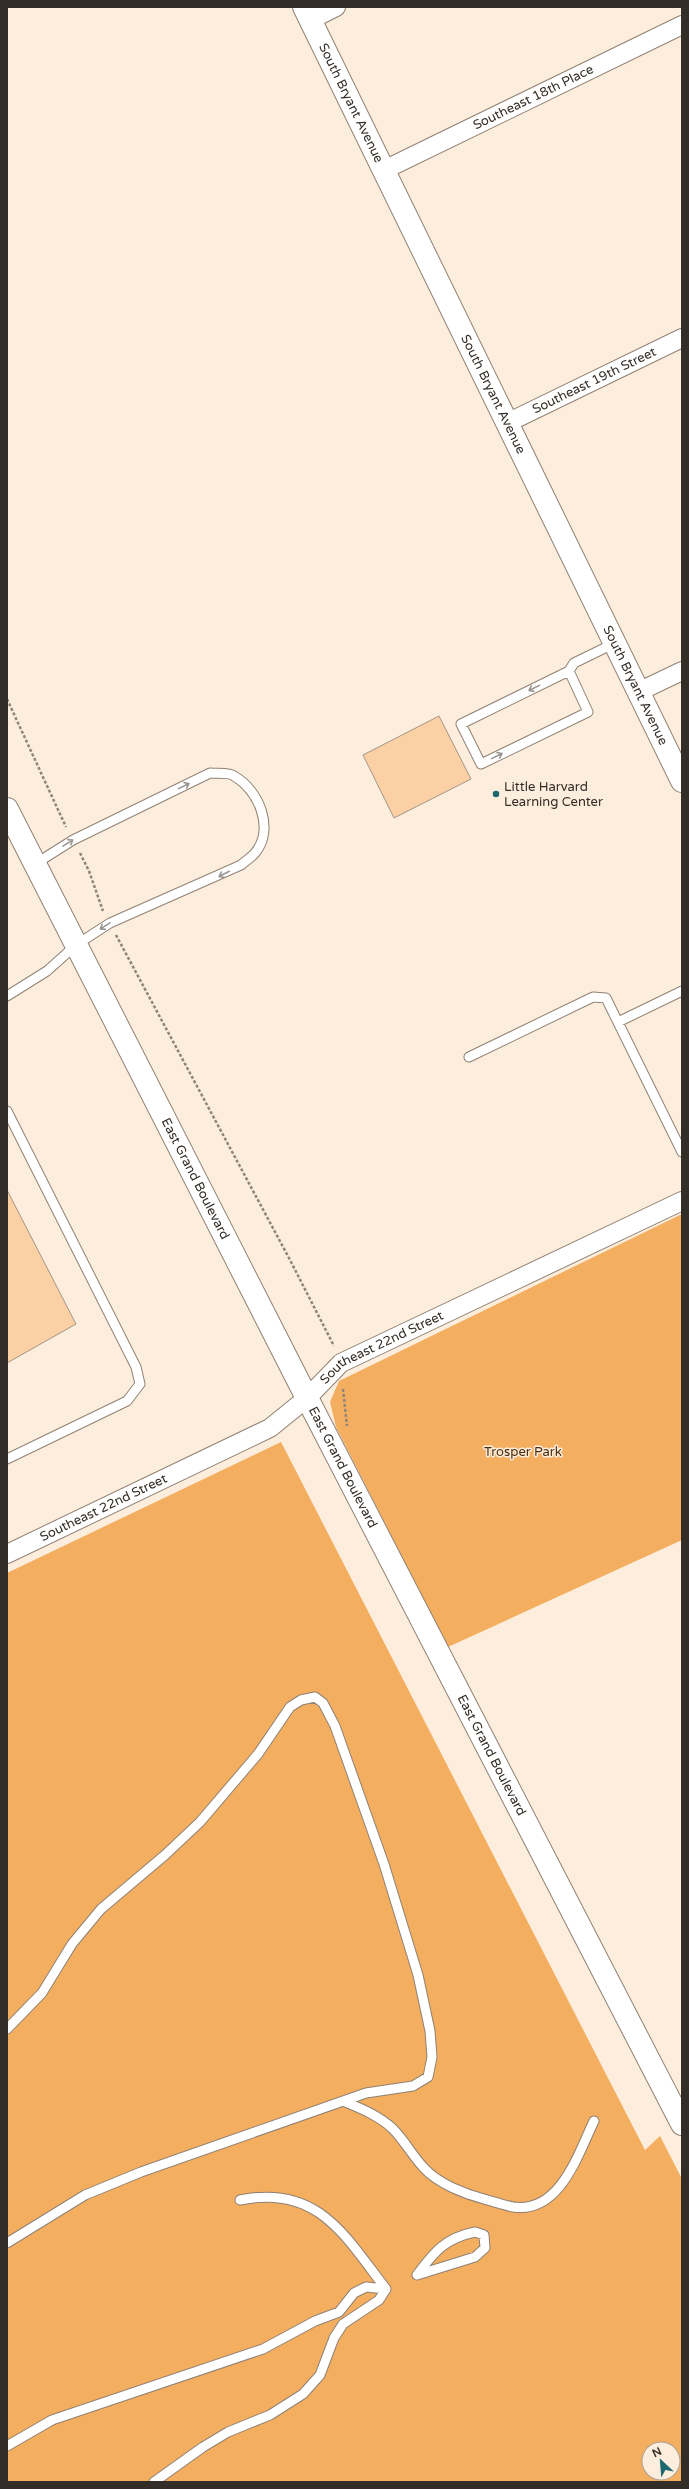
<svg xmlns="http://www.w3.org/2000/svg" width="689" height="2489" viewBox="0 0 689 2489" font-family="'Varela Round',sans-serif">
  <rect width="100%" height="100%" fill="#fdeddd"/>
  <!-- green -->
  <path fill="#f4ae60" fill-rule="evenodd" d="M682,1214V1540L448,1647L336,1427L330,1402L339,1381Z
    M281,1442L645,2150L660,2136L682,2179V2482H7V1573ZM649,2449H673V2473H649Z"/>
  <!-- building -->
  <path fill="#fbd0a4" stroke="#a49586" d="M439,716L471,779L394,818L363,755Z
    M7,1190L76,1324L7,1363Z"/>
  <g fill="none" stroke-linecap="round" stroke-linejoin="round">
    <defs>
      <path id="service" d="M569,671L588,712L481,764L461,724L569,671L574,663L615,643
        M7,996L47,971L76,945L110,923L241,865C245,861 251,858 255,853C275,829 259,790 234,776C229,772 217,774 210,773L73,840L35,864
        M618,1022L682,991
        M469,1057L593,997L606,998L682,1152
        M7,1111L136,1367L140,1384L127,1401L7,1459
        M7,2029L42,1993L72,1944L101,1909L165,1855L200,1822L258,1754L290,1707L301,1700L315,1697L323,1703L335,1726L384,1864L418,1975L430,2031L432,2057L428,2077L413,2086L366,2093L141,2172L85,2195L7,2243
        M343,2101C360,2108 380,2116 393,2129C405,2141 413,2157 425,2169C439,2184 465,2194 484,2199C494,2202 504,2205 513,2207C560,2214 578,2154 594,2121
        M240,2200C318,2184 345,2236 386,2289
        M475,2232L484,2235L485,2248L475,2257L417,2275C434,2252 445,2238 475,2232Z
        M7,2446L52,2420L263,2349L315,2321L339,2312L354,2293L366,2287L386,2289L379,2300L343,2324L334,2338L320,2375L303,2394L270,2415L228,2432L203,2447L154,2482"/>
      <g id="minor">
        <path d="M310,20L336,7"/>
        <path id="s1" d="M384,170L682,25"/>
        <path id="s2" d="M507,423L682,338"/>
        <path d="M638,692L682,671"/>
        <path id="s3" d="M7,1554L270,1428L307,1398L341,1363L682,1201"/>
      </g>
      <g id="tertiary">
        <path id="s4" d="M304,7L682,781"/>
        <path id="s5" d="M7,809L307,1398L682,2124"/>
      </g>
    </defs>
    <!-- service casing -->
    <use href="#service" stroke="#908173" stroke-width="11"/>
    <!-- minor casing -->
    <use href="#minor" stroke="#908173" stroke-width="20"/>
    <!-- tertiary casing -->
    <use href="#tertiary" stroke="#908173" stroke-width="24"/>
    <!-- path -->
    <path stroke="#8f857a" stroke-width="2.5" stroke-dasharray="3 2" stroke-linecap="butt" d="M7,699L66,827
      M80,853L89,871L103,911
      M116,935L289,1258L334,1346
      M343,1389L347,1426"/>
    <!-- service -->
    <use href="#service" stroke="#fff" stroke-width="9"/>
    <!-- minor -->
    <use href="#minor" stroke="#fff" stroke-width="18"/>
    <!-- tertiary -->
    <use href="#tertiary" stroke="#fff" stroke-width="22"/>
  </g>
  <!-- one-way arrows -->
  <defs><path id="oneway-shaft" d="M-6 0H5M1.5-3L5.5 0L1.5 3" fill="none" stroke-width="1.6" stroke-linecap="round" stroke-linejoin="round"/></defs>
  <g stroke="#999693">
    <use href="#oneway-shaft" transform="translate(534 688) rotate(154)"/>
    <use href="#oneway-shaft" transform="translate(497 756) rotate(-26)"/>
    <use href="#oneway-shaft" transform="translate(184 786) rotate(-26)"/>
    <use href="#oneway-shaft" transform="translate(68 843) rotate(-32)"/>
    <use href="#oneway-shaft" transform="translate(224 874) rotate(153)"/>
    <use href="#oneway-shaft" transform="translate(105 926) rotate(148)"/>
  </g>
  <!-- markers -->
  <circle fill="#1b686e" stroke="#fdeddd" stroke-width="1.5" cx="496" cy="794" r="4"/>
  <g text-anchor="middle" dominant-baseline="central" stroke-width="3" stroke-linejoin="round" paint-order="stroke">
    <!-- street labels -->
    <g font-size="13" fill="#332d27" stroke="#fdeddd">
      <text stroke="none"><textPath href="#s1" startOffset="166">Southeast 18th Place</textPath></text>
      <text stroke="none"><textPath href="#s4" startOffset="107">South Bryant Avenue</textPath></text>
      <text stroke="none"><textPath href="#s2" startOffset="97">Southeast 19th Street</textPath></text>
      <text stroke="none"><textPath href="#s4" startOffset="431">South Bryant Avenue</textPath></text>
      <text stroke="none"><textPath href="#s4" startOffset="755">South Bryant Avenue</textPath></text>
      <text stroke="none"><textPath href="#s5" startOffset="415">East Grand Boulevard</textPath></text>
      <text stroke="none"><textPath href="#s3" startOffset="431">Southeast 22nd Street</textPath></text>
      <text stroke="none"><textPath href="#s5" startOffset="739">East Grand Boulevard</textPath></text>
      <text stroke="none"><textPath href="#s3" startOffset="107">Southeast 22nd Street</textPath></text>
      <text stroke="none"><textPath href="#s5" startOffset="1063">East Grand Boulevard</textPath></text>
    </g>
    <!-- poi labels -->
    <g font-size="13" fill="#332d27" stroke="#fdeddd" text-anchor="start">
      <text x="504" y="787">Little Harvard<tspan x="504" dy="15">Learning Center</tspan></text>
    </g>
    <!-- park labels -->
    <g font-size="13" fill="#4a2e0c" stroke="#fdeddd">
      <text x="523" y="1452">Trosper Park</text>
    </g>
  </g>
  <!-- border -->
  <rect width="689" height="2489" fill="none" stroke="#332d27" stroke-width="16"/>
  <!-- north arrow -->
  <g transform="translate(661 2461) rotate(334)"><circle r="19" fill="#fdeddd" stroke="#aca094"/>
  <path d="M0-3L7 15L0 10L-7 15Z" fill="#1b686e"/>
  <text y="-6" font-size="11" font-weight="bold" text-anchor="middle" fill="#332d27">N</text>
  </g>
</svg>
